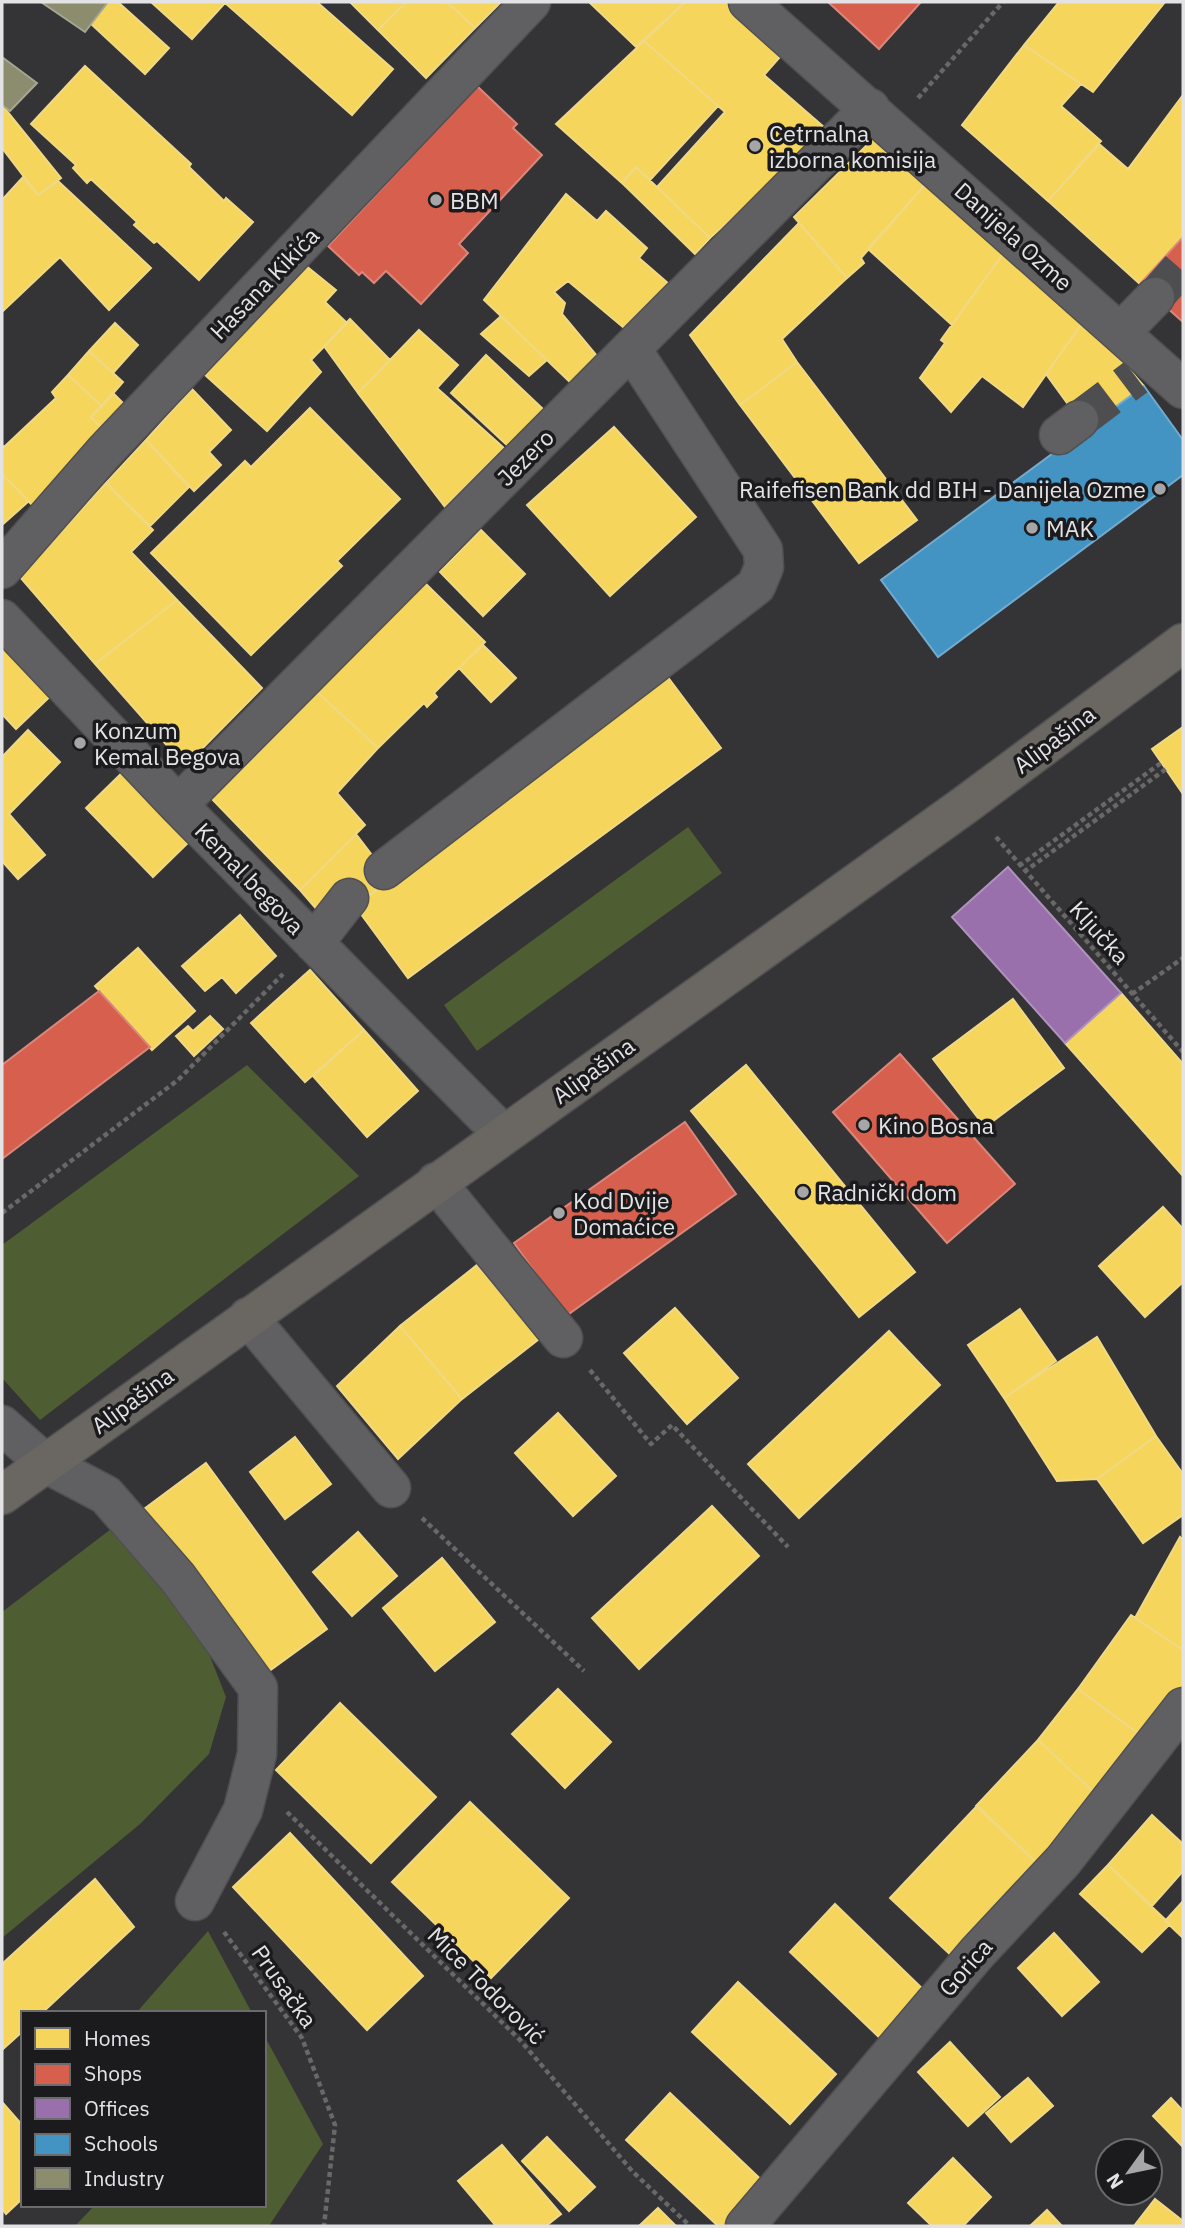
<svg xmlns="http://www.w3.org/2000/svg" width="1185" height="2228" viewBox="0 0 1185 2228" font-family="'IBM Plex Sans',sans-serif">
  <rect width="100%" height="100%" fill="#343336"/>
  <!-- green -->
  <path fill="#4f5d33" d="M688,827L722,873L477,1051L444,1005Z
    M247,1065L359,1176L40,1420L2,1378V1245Z
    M115,1526L202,1636L226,1697L209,1754L140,1824L2,1938V1612Z
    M208,1931L252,2013H136Z
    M264,2035L323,2144L269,2226H75L95,2205H264Z"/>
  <!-- homes -->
  <path fill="#f6d55c" stroke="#f0d985" stroke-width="2" d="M108,2H118L169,48L145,74L91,24Z
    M151,2H224L225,3L192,39Z
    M224,2H317L393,69L352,115Z
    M350,2H406L378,30Z
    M406,2H447L475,28L426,78L378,30Z
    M447,2H501L475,28Z
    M589,2H685L636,47Z
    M685,2H733L786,50L764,75L824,127L782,174L710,238L657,187L725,112L644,41Z
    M1059,2H1165L1093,92L1024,45Z
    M644,41L718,106L650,180L636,167L622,183L556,124Z
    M1024,45L1081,84L1061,106L1101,141L1048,201L962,125Z
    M85,66L191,164L189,167L224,201L226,198L253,222L199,280L157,241L154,243L134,225L137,222L91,179L87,183L73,168L76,165L31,124Z
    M1183,95V237L1140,284L1048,201L1099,144L1128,169Z
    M2,105L61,178L38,195L2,148Z
    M878,134L930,179L861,258L864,263L847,278L794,217Z
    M636,167L710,238L695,254L622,183Z
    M23,177L38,195L58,181L151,268L109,310L60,257L2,312V200Z
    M930,179L1007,248L952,325L868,249Z
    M566,194L597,221L606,211L647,248L639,258L669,284L624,328L568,281L554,292L565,303L562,314L597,356L572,384L484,300Z
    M799,223L847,278L782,339L797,362L740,405L690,335Z
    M1007,248L1085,319L1023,407L982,376L951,412L920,378L945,343L941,340Z
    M305,265L336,290L325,302L347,323L311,360L321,372L267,431L205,375Z
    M501,316L547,360L529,376L481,334Z
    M350,319L390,360L358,393L324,346Z
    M1085,319L1144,386L1086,429L1046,374Z
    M115,323L138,345L113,373L89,351Z
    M419,330L458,365L437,388L504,448L445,507L358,393Z
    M89,351L123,382L102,406L68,375Z
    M486,355L543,409L508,446L451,393Z
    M797,362L917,520L859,563L740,405Z
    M68,375L102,406L91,417L102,428L33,506L2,474V445L4,447L56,398L52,392Z
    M192,389L231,430L209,452L221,465L194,491L146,440Z
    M113,393L124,404L102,428L91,417Z
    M310,408L400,499L337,561L342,566L251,655L151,553L245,461L251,467Z
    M614,427L696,517L610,596L527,505Z
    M146,440L189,487L150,526L106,483Z
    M2,474L29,501L2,525Z
    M106,483L153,530L131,552L177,600L95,664L20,577Z
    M481,530L525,574L483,616L440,572Z
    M424,582L485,642L434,693L437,697L427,707L424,703L378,748L316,691Z
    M177,600L262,688L185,766L95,664Z
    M2,627L60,687L16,729L2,714Z
    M483,645L516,678L491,702L459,668Z
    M667,676L721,748L408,978L355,906Z
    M316,691L378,748L337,793L365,825L300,890L211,798Z
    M1183,727V794L1152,749Z
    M28,730L60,762L9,814L45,855L18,879L2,861V757Z
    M130,765L197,834L153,877L86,808Z
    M356,834L391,880L355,906L318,911L300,890Z
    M240,915L276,956L236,993L222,977L205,991L182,966Z
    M138,948L195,1011L152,1050L95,986Z
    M310,970L364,1030L305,1082L251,1023Z
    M1121,993L1183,1064V1176L1065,1043Z
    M1013,999L1064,1068L985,1127L933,1059Z
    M210,1016L223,1029L194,1056L176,1036L188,1026L193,1031Z
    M364,1030L418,1091L367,1137L313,1076Z
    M746,1065L915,1272L859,1317L691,1111Z
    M1163,1207L1183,1229V1282L1145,1317L1099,1266Z
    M477,1265L539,1339L462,1399L400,1326Z
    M675,1308L738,1378L687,1424L624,1353Z
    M1020,1309L1056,1361L1004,1398L968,1345Z
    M400,1326L462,1399L398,1459L337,1386Z
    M889,1331L940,1385L799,1518L748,1464Z
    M1097,1337L1156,1436L1097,1479L1057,1481L1004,1398Z
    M558,1413L616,1476L573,1516L515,1453Z
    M1156,1436L1183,1474V1515L1143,1543L1097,1479Z
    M295,1437L331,1484L285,1519L250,1472Z
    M206,1463L327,1629L265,1674L144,1509Z
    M712,1506L759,1556L639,1669L592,1618Z
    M358,1532L397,1576L352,1616L313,1572Z
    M1180,1537L1183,1540V1650L1135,1618Z
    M442,1558L495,1622L435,1671L383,1608Z
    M1131,1615L1183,1650V1691L1150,1742L1078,1689Z
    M558,1689L611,1742L565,1788L512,1734Z
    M1078,1689L1150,1742L1102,1800L1038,1740Z
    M340,1703L436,1797L371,1863L276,1770Z
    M1038,1740L1102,1800L1040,1866L976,1806Z
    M470,1802L569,1898L491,1978L392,1882Z
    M977,1806L1040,1866L954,1958L890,1898Z
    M1152,1815L1183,1844V1871L1152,1906L1108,1865Z
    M290,1833L423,1976L367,2030L233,1887Z
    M1108,1865L1170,1924L1142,1952L1080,1894Z
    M95,1879L134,1927L42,2013H23V2031L2,2050V1964Z
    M1183,1901V1938L1165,1921Z
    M835,1904L929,1995L884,2042L790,1952Z
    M1054,1933L1099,1982L1062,2016L1018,1968Z
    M738,1982L836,2074L790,2124L692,2032Z
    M950,2042L1000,2097L968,2126L918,2072Z
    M1028,2078L1053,2106L1011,2142L986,2113Z
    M670,2093L772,2190L738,2226H718L626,2140Z
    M1171,2098L1183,2111V2147L1153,2116Z
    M2,2102L23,2126V2198L6,2214L2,2209Z
    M547,2137L595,2187L569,2211L522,2161Z
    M502,2145L561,2214L546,2226H496L458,2181Z
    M953,2158L991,2197L963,2226H932L908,2203Z
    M1155,2199L1183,2221V2226H1134Z
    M658,2208L676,2226H639Z
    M1047,2210L1062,2226H1030Z"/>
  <!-- shops -->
  <path fill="#d6604d" stroke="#da877b" stroke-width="2" d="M828,2H921L879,49Z
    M477,86L517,124L513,128L542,155L459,244L468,253L421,304L386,271L374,283L362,272L359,275L328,246Z
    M1183,237V322L1140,284Z
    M99,991L150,1047L2,1159V1065Z
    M900,1054L1015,1184L947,1243L833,1112Z
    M685,1122L736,1194L566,1316L514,1243Z"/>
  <!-- offices -->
  <path fill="#9970ab" stroke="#af92bd" stroke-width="2" d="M1008,867L1121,993L1065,1043L952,917Z"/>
  <!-- schools -->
  <path fill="#4393c3" stroke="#73abce" stroke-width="2" d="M1144,386L1183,440V475L938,657L881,580Z"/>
  <!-- industry -->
  <path fill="#8c8c6e" stroke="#a6a692" stroke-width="2" d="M41,2H108L85,32Z
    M2,57L37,83L10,111L2,105Z"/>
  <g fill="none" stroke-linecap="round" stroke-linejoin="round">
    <!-- minor-tunnel -->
    <path stroke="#4e4d50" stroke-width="38" stroke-dasharray="38 19" stroke-linecap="butt" d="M1155,297L1183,265
      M1079,420L1136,377"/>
    <defs>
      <path id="minor" d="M748,2L1183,389
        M1121,332L1155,297
        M1059,435L1079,420
        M2,569L106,450L531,2
        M2,619L178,805L503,1134
        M178,805L870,108
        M384,870L756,586L764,567L763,550L632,350
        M314,943L349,898
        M436,1182L563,1338
        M248,1317L391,1488
        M2,1425L45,1463L106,1495L178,1578L258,1688L257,1754L243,1810L195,1901
        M745,2226L977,1953L1063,1861L1183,1707"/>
      <path id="major" d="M2,1495L965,805L1183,643"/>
    </defs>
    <!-- minor casing -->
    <use href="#minor" stroke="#505052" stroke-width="41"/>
    <!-- major casing -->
    <use href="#major" stroke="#505052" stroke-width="41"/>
    <!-- path -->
    <path stroke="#686869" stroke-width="4.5" stroke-dasharray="5 3.5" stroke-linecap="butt" d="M918,98L1003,2
      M996,837L1183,1052
      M1019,866L1161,763
      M1024,872L1166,769
      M1132,994L1183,958
      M2,1213L178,1080L283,974
      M590,1370L651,1444L672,1425L788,1547
      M422,1518L584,1671
      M287,1812L520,2040L633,2172L690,2226
      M224,1932L302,2038L335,2125L324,2226"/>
    <!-- minor -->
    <use href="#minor" stroke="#606062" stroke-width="38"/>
    <!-- major -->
    <use href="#major" stroke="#6a6661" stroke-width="38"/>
  </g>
  <!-- markers -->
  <g fill="#a6a5a8" stroke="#1b1a1d" stroke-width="2.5">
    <circle cx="755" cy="146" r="7"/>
    <circle cx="436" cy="200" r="7"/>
    <circle cx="1160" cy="489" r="7"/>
    <circle cx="1032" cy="528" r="7"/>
    <circle cx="80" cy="743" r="7"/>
    <circle cx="864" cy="1125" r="7"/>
    <circle cx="803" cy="1192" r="7"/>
    <circle cx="559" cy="1213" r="7"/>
  </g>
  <g text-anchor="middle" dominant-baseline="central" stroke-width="7" stroke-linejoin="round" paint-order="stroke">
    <!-- poi labels -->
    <g font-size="23" fill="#e3e3e6" stroke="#1b1a1d" text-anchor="start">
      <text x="769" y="133">Cetrnalna<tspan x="769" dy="26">izborna komisija</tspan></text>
      <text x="450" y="200">BBM</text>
      <text x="1146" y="489" text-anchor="end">Raifefisen Bank dd BIH - Danijela Ozme</text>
      <text x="1046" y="528">MAK</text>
      <text x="94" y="730">Konzum<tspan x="94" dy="26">Kemal Begova</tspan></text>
      <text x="878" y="1125">Kino Bosna</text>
      <text x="817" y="1192">Radnički dom</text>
      <text x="573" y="1200">Kod Dvije<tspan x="573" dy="26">Domaćice</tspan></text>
    </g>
    <!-- street labels -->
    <g font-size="23" fill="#e3e3e6" stroke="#1b1a1d">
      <text transform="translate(1014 236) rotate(42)">Danijela Ozme</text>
      <text transform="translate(264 283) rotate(-46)">Hasana Kikića</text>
      <text transform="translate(525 457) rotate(-45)">Jezero</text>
      <text transform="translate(1054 739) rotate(-37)">Alipašina</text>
      <text transform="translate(250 878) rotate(46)">Kemal begova</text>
      <text transform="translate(1100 932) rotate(48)">Ključka</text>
      <text transform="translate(593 1070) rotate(-36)">Alipašina</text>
      <text transform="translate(132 1400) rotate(-36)">Alipašina</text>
      <text transform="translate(965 1967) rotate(-49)">Gorica</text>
      <text transform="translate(487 1985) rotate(45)">Mice Todorović</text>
      <text transform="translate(285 1986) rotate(55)">Prusačka</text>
    </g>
  </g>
  <!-- border -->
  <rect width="1185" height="2228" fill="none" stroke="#e3e3e6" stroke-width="7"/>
  <!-- legend -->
  <rect x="21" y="2011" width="245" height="196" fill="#1b1a1d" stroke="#6b6a6d" stroke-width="2"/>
  <rect x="35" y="2028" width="35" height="21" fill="#f6d55c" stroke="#6b6a6d" stroke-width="2"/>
  <text x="84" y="2046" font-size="21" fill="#e3e3e6">Homes</text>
  <rect x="35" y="2064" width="35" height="21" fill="#d6604d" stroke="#6b6a6d" stroke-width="2"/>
  <text x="84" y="2081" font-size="21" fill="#e3e3e6">Shops</text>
  <rect x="35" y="2098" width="35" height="21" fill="#9970ab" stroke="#6b6a6d" stroke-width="2"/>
  <text x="84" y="2116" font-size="21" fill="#e3e3e6">Offices</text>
  <rect x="35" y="2134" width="35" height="21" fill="#4393c3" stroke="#6b6a6d" stroke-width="2"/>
  <text x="84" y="2151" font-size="21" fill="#e3e3e6">Schools</text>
  <rect x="35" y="2168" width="35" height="21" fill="#8c8c6e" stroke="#6b6a6d" stroke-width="2"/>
  <text x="84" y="2186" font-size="21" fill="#e3e3e6">Industry</text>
  <!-- north arrow -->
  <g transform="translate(1129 2172) rotate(237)"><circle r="33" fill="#1b1a1d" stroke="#6b6a6d" stroke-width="2"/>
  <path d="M0-5L12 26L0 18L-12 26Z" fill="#a6a5a8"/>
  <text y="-10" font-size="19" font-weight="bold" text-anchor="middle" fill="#e3e3e6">N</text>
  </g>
</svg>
